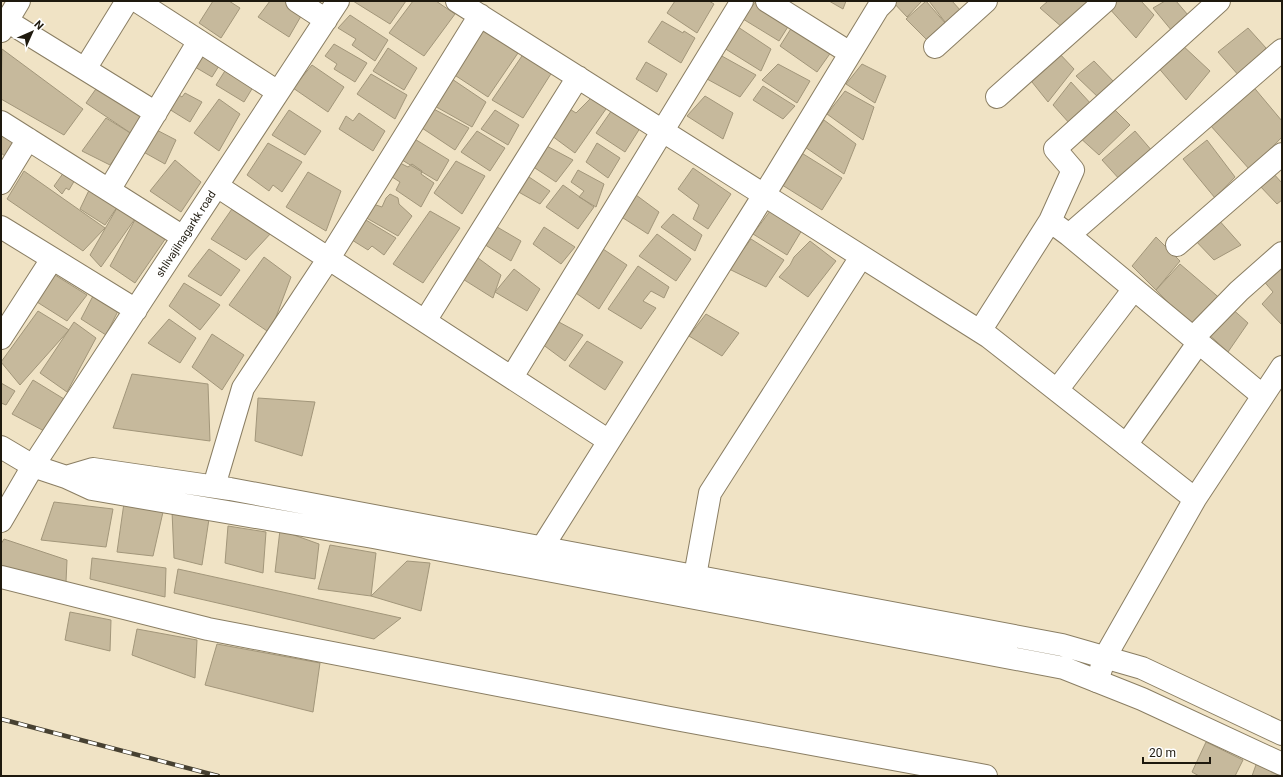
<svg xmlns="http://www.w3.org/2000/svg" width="1283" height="777" viewBox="0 0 1283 777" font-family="Roboto,sans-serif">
  <rect width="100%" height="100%" fill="#f0e3c5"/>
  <!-- building -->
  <path fill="#c6b99c" stroke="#a2967a" d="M213,1H229L240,8L221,38L199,23Z
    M270,1H303L308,4L289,37L258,17Z
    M353,1H406L390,24Z
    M413,1H436L455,14L424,56L389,33Z
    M675,1H709L714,4L697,33L667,13Z
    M756,1H774L796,14L779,41L743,19Z
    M829,1H846L843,9Z
    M892,1H922L907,17Z
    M926,1L946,24L929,42L906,19Z
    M929,1H952L961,11L948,26Z
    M1048,1H1085L1090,5L1063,28L1040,8Z
    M1115,1H1141L1154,15L1136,38L1108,7Z
    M1165,1H1176L1188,15L1172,31L1153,8Z
    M350,15L388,40L375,61L352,45L356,39L338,28Z
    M799,16L841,38L817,72L780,46Z
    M662,21L683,33L684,31L695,38L681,63L648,42Z
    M479,27L518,53L488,97L450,72Z
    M738,27L771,49L761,71L724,48Z
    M1248,28L1266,48L1240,77L1218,52Z
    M334,44L367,63L355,82L334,69L337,64L325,56Z
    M1181,44L1210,71L1186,100L1156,65Z
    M388,48L417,68L404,90L373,71Z
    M2,49L83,109L64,135L1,99Z
    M207,52L222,61L212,77L195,67Z
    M1058,52L1074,69L1048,102L1028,77Z
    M524,53L554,69L523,118L492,100Z
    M235,55L261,74L244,102L216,85Z
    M720,55L756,75L740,97L707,79Z
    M1094,61L1115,83L1100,99L1076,76Z
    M646,62L667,74L657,92L636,79Z
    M778,64L810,81L797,103L762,80Z
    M862,64L886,76L875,103L846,84Z
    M312,65L344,87L328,112L293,88Z
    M371,74L407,95L395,119L357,94Z
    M449,77L486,102L472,127L431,104Z
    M1071,82L1092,105L1070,124L1053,105Z
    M1251,84L1282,121V137L1250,170L1210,125Z
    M98,86L149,109L132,134L86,103Z
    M166,86L182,97L185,93L202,102L190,122L156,101Z
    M763,86L795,106L783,119L753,100Z
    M845,91L874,107L863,140L827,114Z
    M593,96L606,109L575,153L548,133L565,106L576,113Z
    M705,96L733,113L723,139L687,116Z
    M219,99L240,114L219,151L194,133Z
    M1111,106L1130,125L1099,155L1078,136Z
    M430,107L469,128L455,150L416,124Z
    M614,107L642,125L625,152L596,133Z
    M289,110L321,131L305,155L272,135Z
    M495,110L519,125L508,145L481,129Z
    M359,113L385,131L373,151L339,129L346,116L353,121Z
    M106,118L132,134L110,165L82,151Z
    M824,120L856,144L844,174L805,147Z
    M145,124L176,140L165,164L131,145Z
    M1,131L17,141L9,159L1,153Z
    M477,131L505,148L490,171L461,152Z
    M1135,131L1153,152L1121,181L1102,160Z
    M413,138L449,160L437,181L397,157Z
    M1207,140L1235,177L1215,198L1183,159Z
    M268,143L302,162L282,192L273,185L269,191L247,175Z
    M597,143L620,158L608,178L586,162Z
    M543,144L573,160L556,182L529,164Z
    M800,152L842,178L822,210L779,183Z
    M175,160L201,182L181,212L150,191Z
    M456,161L485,176L462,214L434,193Z
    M398,162L408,167L412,164L422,171L421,174L434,183L421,207L396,190L400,182L389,175Z
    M693,168L731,194L708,229L693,219L699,205L678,189Z
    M578,170L604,184L596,207L579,197L584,191L571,182Z
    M24,171L105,228L83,251L7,199Z
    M64,172L76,178L69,190L66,188L62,194L54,186Z
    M308,172L341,191L326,231L286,207Z
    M1272,172L1282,183V200L1277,204L1259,185Z
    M526,175L550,191L540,204L515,190Z
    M563,185L594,207L578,229L546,207Z
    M91,186L128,191L105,225L80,209Z
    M390,194L398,198L399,204L412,216L398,236L363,216L368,208L376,205L382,207L386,198Z
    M636,195L659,212L648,234L620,216Z
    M118,206L137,216L101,267L90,255Z
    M234,206L272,232L246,260L211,239Z
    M430,211L460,228L423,283L393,264Z
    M770,211L802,230L787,255L753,234Z
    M673,214L702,235L695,251L661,227Z
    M137,216L168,235L135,283L110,266Z
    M1217,218L1241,245L1214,260L1192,237Z
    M366,220L396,238L384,255L372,246L368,250L352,240Z
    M492,224L521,241L511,261L479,241Z
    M544,227L575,247L561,264L533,244Z
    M657,234L691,259L676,281L639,256Z
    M1156,237L1180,261L1156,290L1132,266Z
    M751,239L784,260L766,287L729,269Z
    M810,241L836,261L808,297L779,277L790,265L794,257Z
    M209,249L240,270L221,296L188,276Z
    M603,249L627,265L599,309L570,289Z
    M474,255L501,275L493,298L458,276Z
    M264,257L291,277L270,333L229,305Z
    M1180,264L1223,301L1195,330L1156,290Z
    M638,266L669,287L664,298L651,291L643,301L656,308L641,329L608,309Z
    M1282,267V325L1262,304L1273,292L1262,279Z
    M514,269L540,289L527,311L495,292Z
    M55,275L87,295L67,321L37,302Z
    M184,283L220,305L200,330L169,306Z
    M93,296L119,309L106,335L81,319Z
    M1229,306L1248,323L1228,352L1205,331Z
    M38,311L69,330L20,385L1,362Z
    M706,314L739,333L722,356L689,336Z
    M169,319L196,338L180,363L148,343Z
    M557,321L583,335L565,361L538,341Z
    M74,322L96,338L67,392L40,373Z
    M212,334L244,355L222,390L192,367Z
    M587,341L623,362L605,390L569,366Z
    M132,374L208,384L210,441L113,428Z
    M33,380L64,399L46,432L12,414Z
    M1,383L15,391L6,405L1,403Z
    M258,398L315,402L302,456L255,441Z
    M54,502L113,509L106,547L41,540Z
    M124,503L163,512L153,556L117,552Z
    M172,511L209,519L202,565L174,558Z
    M228,526L266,532L263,573L225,563Z
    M280,530L319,544L315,579L275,572Z
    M4,539L67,560L66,582L1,566V544Z
    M330,545L376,553L371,596L318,589Z
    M92,558L166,568L165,597L90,579Z
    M407,561L430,563L421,611L371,596Z
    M178,569L401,618L374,639L174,593Z
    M70,612L111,620L110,651L65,640Z
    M137,629L197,640L195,678L132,655Z
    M217,644L320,663L313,712L205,685Z
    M1206,742L1243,760L1235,776H1199L1192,772Z
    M1257,762L1282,772V776H1252Z"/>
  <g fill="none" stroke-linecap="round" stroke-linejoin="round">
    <defs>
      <path id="minor" d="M137,1L278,92
        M297,1L326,20
        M457,1L989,337L1195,499
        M767,1L850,53
        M7,21L156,113
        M1,31L19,1
        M935,47L986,1
        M85,69L127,1
        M997,97L1105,1
        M1,122L183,237
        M1,183L28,139
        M217,186L609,441
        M109,190L199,41
        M1050,221L1073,170L1055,149L1219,1
        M1,227L136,310
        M1069,235L1282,50
        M1177,245L1282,154
        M425,321L578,77
        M980,331L1050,221L1069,235L1263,396
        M1,338L52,259
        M1193,338L1239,291L1282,253
        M512,377L742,1
        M1057,390L1134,289
        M1126,445L1199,342
        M214,486L243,388L329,258L480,15
        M1,521L33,466L338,1
        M533,562L764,195L878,8L885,1
        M695,576L710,493L861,257
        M1,577L208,629L670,718L986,776
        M1097,681L1105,657L1195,499L1282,367"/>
      <path id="tertiary" d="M1,447L33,466L66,477L92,489L373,537L1064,668L1142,699L1282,764
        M66,477L93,469L230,489L1062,645L1142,668L1282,734"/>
    </defs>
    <!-- minor casing -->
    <use href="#minor" stroke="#8a7e63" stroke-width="24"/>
    <!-- tertiary casing -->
    <use href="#tertiary" stroke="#8a7e63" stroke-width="24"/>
    <!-- minor -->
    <use href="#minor" stroke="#fff" stroke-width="22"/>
    <!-- tertiary -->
    <use href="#tertiary" stroke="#fff" stroke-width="22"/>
    <defs>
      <path id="rail" d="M1,719L218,776"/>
    </defs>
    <!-- rail casing -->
    <use href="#rail" stroke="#474132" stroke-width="4.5"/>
    <!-- rail -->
    <use href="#rail" stroke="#fff" stroke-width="3" stroke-dasharray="9" stroke-linecap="butt"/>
  </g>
  <g text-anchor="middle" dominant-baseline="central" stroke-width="3" stroke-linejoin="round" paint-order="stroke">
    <!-- street labels -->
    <g font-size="11" fill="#1e190e" stroke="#fff">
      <text transform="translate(186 234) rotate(-57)">shlivajilnagarkk road</text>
    </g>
  </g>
  <!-- border -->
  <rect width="1283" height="777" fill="none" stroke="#1e190e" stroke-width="4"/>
  <!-- north arrow -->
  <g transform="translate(32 32) rotate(45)" stroke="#ffffff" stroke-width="3" paint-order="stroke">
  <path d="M0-3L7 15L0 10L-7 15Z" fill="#1e190e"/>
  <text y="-6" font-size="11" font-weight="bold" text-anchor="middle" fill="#1e190e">N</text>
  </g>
  <!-- scale -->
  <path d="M1143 757v6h67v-6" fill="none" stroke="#1e190e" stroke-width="2"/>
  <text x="1149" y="757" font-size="12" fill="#1e190e" stroke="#ffffff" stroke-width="3" paint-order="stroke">20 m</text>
</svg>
